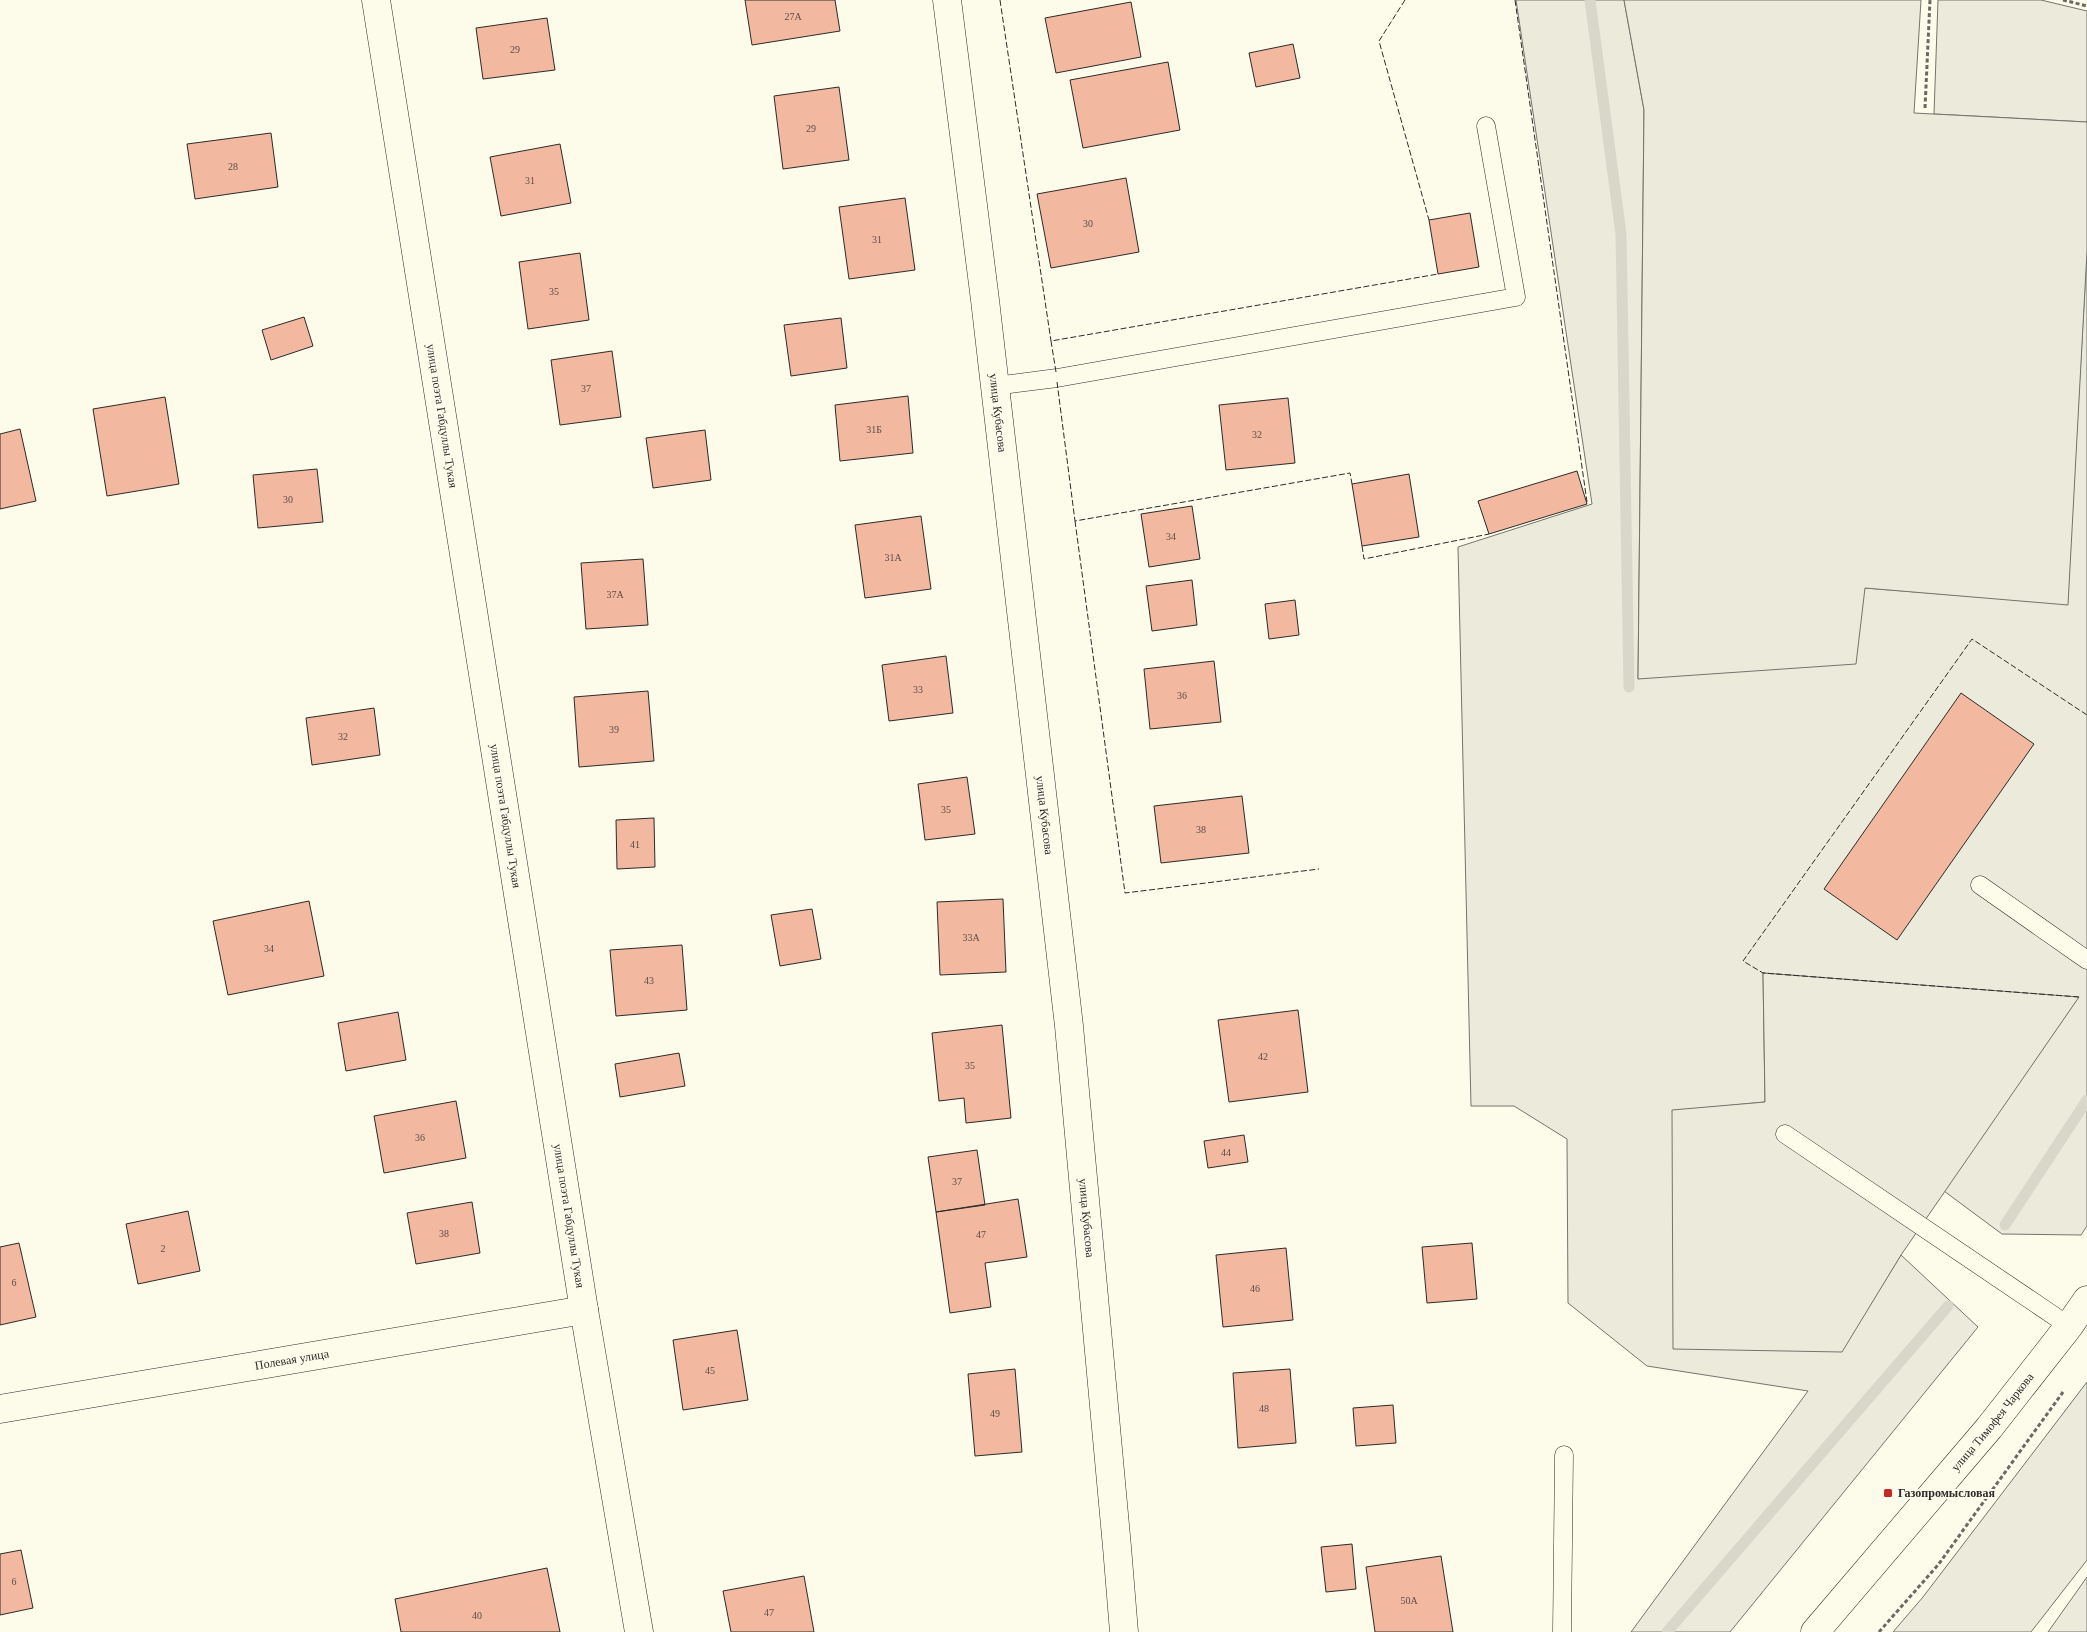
<svg xmlns="http://www.w3.org/2000/svg" width="2087" height="1632" viewBox="0 0 2087 1632" font-family="'Times New Roman',serif">
  <rect width="100%" height="100%" fill="#fdfbea"/>
  <!-- green -->
  <path fill="#ecebdb" stroke="#74746e" d="M1516,0H1624L1644,110L1638,679L1865,588L2067,604L2087,251V1226L2081,1235L2002,1234L1944,1191L2078,998L1763,973L1765,1102L1672,1111L1841,1352L1901,1255L1978,1327L1730,1632H1631L1808,1391L1647,1366L1568,1303L1567,1139L1514,1106H1471L1458,547L1592,504Z
    M1938,0H2041L2087,11V122L1934,114Z
    M2087,1382V1560L2031,1632H1893L1923,1597Z"/>
  <!-- parking -->
  <path fill="#eceadb" stroke="#74746e" d="M1624,0H1921L1914,113L2087,122V251L2068,605L1865,588L1856,664L1638,679L1644,110Z
    M1763,973L2079,997L1901,1255L1842,1352L1673,1349L1672,1110L1765,1102Z
    M2087,1577V1632H2048Z"/>
  <g fill="none" stroke-linecap="round" stroke-linejoin="round">
    <!-- stream -->
    <path stroke="#d8d7c9" stroke-width="11" d="M1590,0L1621,234L1629,687
      M2005,1225L2087,1100
      M1667,1632L1948,1306"/>
  </g>
  <!-- building -->
  <path fill="#f2b8a0" stroke="#2b2b2b" d="M745,0H835L840,31L752,45Z
    M1131,2L1141,57L1056,73L1045,18Z
    M547,18L555,70L483,79L476,28Z
    M1293,44L1300,78L1256,87L1249,53Z
    M1168,62L1180,130L1083,148L1070,80Z
    M839,87L849,160L783,169L774,96Z
    M271,133L278,187L195,199L187,144Z
    M560,144L571,203L501,216L490,157Z
    M1126,178L1139,252L1051,268L1037,194Z
    M905,198L915,270L849,279L839,207Z
    M1470,213L1479,267L1438,274L1429,220Z
    M580,253L589,320L528,329L519,262Z
    M304,317L313,346L271,360L262,330Z
    M841,318L847,368L791,376L784,325Z
    M612,351L621,417L560,425L551,360Z
    M908,396L913,453L840,461L835,405Z
    M165,397L179,484L107,496L93,409Z
    M1288,398L1295,463L1226,470L1219,405Z
    M20,429L36,501L0,509V434Z
    M705,430L711,480L653,488L646,438Z
    M317,469L323,522L258,528L253,475Z
    M1577,471L1587,504L1489,534L1478,501Z
    M1409,474L1419,537L1362,546L1352,484Z
    M1192,506L1200,559L1149,567L1141,514Z
    M921,516L931,589L865,598L855,525Z
    M643,559L648,625L586,629L581,563Z
    M1192,580L1197,625L1152,631L1146,586Z
    M1295,600L1299,635L1269,639L1265,604Z
    M946,656L953,713L889,721L882,665Z
    M1214,661L1221,722L1150,729L1144,669Z
    M648,691L654,761L579,767L574,697Z
    M1961,693L2034,744L1897,940L1824,889Z
    M374,708L380,755L312,765L306,718Z
    M967,777L975,834L925,840L918,784Z
    M1242,796L1249,853L1161,863L1154,806Z
    M654,818L655,867L617,869L616,820Z
    M1003,899L1006,972L940,975L937,902Z
    M309,901L324,976L228,995L213,921Z
    M812,909L821,959L780,966L771,915Z
    M682,945L687,1010L616,1016L610,950Z
    M1298,1010L1308,1092L1229,1102L1218,1020Z
    M398,1012L406,1060L346,1071L338,1023Z
    M1002,1025L1011,1118L966,1123L964,1098L939,1101L932,1033Z
    M679,1053L685,1086L620,1097L615,1064Z
    M456,1101L466,1158L384,1173L374,1116Z
    M1244,1135L1248,1162L1208,1168L1204,1141Z
    M977,1150L985,1205L936,1212L928,1157Z
    M1018,1199L1027,1257L985,1263L991,1307L950,1313L936,1212Z
    M472,1202L480,1253L416,1264L407,1213Z
    M188,1211L200,1271L138,1284L126,1224Z
    M19,1243L36,1317L0,1325V1247Z
    M1472,1243L1477,1299L1427,1303L1422,1247Z
    M1286,1248L1293,1320L1223,1327L1216,1255Z
    M737,1330L748,1400L683,1410L673,1340Z
    M1015,1369L1022,1452L975,1456L968,1374Z
    M1290,1369L1296,1443L1238,1448L1233,1373Z
    M1393,1405L1396,1443L1356,1446L1353,1408Z
    M1352,1544L1356,1589L1326,1592L1321,1547Z
    M21,1550L33,1608L0,1615V1554Z
    M1441,1556L1453,1632H1375L1366,1567Z
    M547,1568L560,1632H401L395,1599Z
    M804,1576L814,1632H731L723,1591Z"/>
  <g fill="none" stroke-linecap="round" stroke-linejoin="round">
    <defs>
      <path id="service" d="M995,386L1057,378L1516,297L1486,126
        M1980,885L2087,960
        M1785,1134L2069,1326
        M1562,1632L1564,1455"/>
      <g id="minor">
        <path id="s1" d="M376,0L584,1310L639,1632"/>
        <path id="s2" d="M947,0L985,300L1069,1026L1117,1547L1124,1632"/>
        <path id="s3" d="M0,1409L584,1310"/>
      </g>
      <g id="secondary">
        <path id="s4" d="M1815,1632L1989,1428L2069,1326L2087,1300"/>
      </g>
    </defs>
    <!-- service casing -->
    <use href="#service" stroke="#2b2b2b" stroke-width="19"/>
    <!-- minor casing -->
    <use href="#minor" stroke="#2b2b2b" stroke-width="29"/>
    <!-- secondary casing -->
    <use href="#secondary" stroke="#2b2b2b" stroke-width="29"/>
    <!-- path -->
    <path stroke="#6a6964" stroke-width="3" stroke-dasharray="4 2.5" stroke-linecap="butt" d="M2063,0L2087,6
      M1925,108L1930,0
      M1879,1632L1938,1565L2063,1392"/>
    <!-- service -->
    <use href="#service" stroke="#fdfbea" stroke-width="18"/>
    <!-- minor -->
    <use href="#minor" stroke="#fdfbea" stroke-width="28"/>
    <!-- secondary -->
    <use href="#secondary" stroke="#fdfbea" stroke-width="28"/>
    <!-- fence -->
    <path stroke="#2b2b2b" stroke-width="1" stroke-dasharray="6 2.5" stroke-linecap="butt" d="M1000,0L1051,341
      M1405,0L1379,41L1429,220
      M1515,0L1587,502
      M1056,372L1051,341L1438,274
      M1057,382L1075,521L1350,473L1352,484
      M1075,521L1125,893L1319,869
      M1362,546L1364,559L1489,534
      M2079,997L1763,973L1743,961L1972,639L2087,715"/>
  </g>
  <!-- markers -->
  <rect fill="#c62828" stroke="#fdfbea" stroke-width="2" x="1883" y="1488" width="10" height="10" rx="2.5"/>
  <g text-anchor="middle" dominant-baseline="central" stroke-width="4" stroke-linejoin="round" paint-order="stroke">
    <!-- number labels -->
    <g font-size="10" fill="#5d4e48">
      <text x="793" y="16">27А</text>
      <text x="515" y="49">29</text>
      <text x="811" y="128">29</text>
      <text x="233" y="166">28</text>
      <text x="530" y="180">31</text>
      <text x="1088" y="223">30</text>
      <text x="877" y="239">31</text>
      <text x="554" y="291">35</text>
      <text x="586" y="388">37</text>
      <text x="874" y="429">31Б</text>
      <text x="1257" y="434">32</text>
      <text x="288" y="499">30</text>
      <text x="1171" y="536">34</text>
      <text x="893" y="557">31А</text>
      <text x="615" y="594">37А</text>
      <text x="918" y="689">33</text>
      <text x="1182" y="695">36</text>
      <text x="614" y="729">39</text>
      <text x="343" y="736">32</text>
      <text x="946" y="809">35</text>
      <text x="1201" y="829">38</text>
      <text x="635" y="844">41</text>
      <text x="971" y="937">33А</text>
      <text x="269" y="948">34</text>
      <text x="649" y="980">43</text>
      <text x="1263" y="1056">42</text>
      <text x="970" y="1065">35</text>
      <text x="420" y="1137">36</text>
      <text x="1226" y="1152">44</text>
      <text x="957" y="1181">37</text>
      <text x="444" y="1233">38</text>
      <text x="981" y="1234">47</text>
      <text x="163" y="1248">2</text>
      <text x="14" y="1282">6</text>
      <text x="1255" y="1288">46</text>
      <text x="710" y="1370">45</text>
      <text x="1264" y="1408">48</text>
      <text x="995" y="1413">49</text>
      <text x="14" y="1581">6</text>
      <text x="1409" y="1600">50А</text>
      <text x="769" y="1612">47</text>
      <text x="477" y="1615">40</text>
    </g>
    <!-- street labels -->
    <g font-size="12" fill="#2b2b2b" stroke="#fdfbea">
      <text stroke="none"><textPath href="#s2" startOffset="416">улица Кубасова</textPath></text>
      <text stroke="none"><textPath href="#s1" startOffset="421">улица поэта Габдуллы Тукая</textPath></text>
      <text stroke="none"><textPath href="#s2" startOffset="821">улица Кубасова</textPath></text>
      <text stroke="none"><textPath href="#s1" startOffset="826">улица поэта Габдуллы Тукая</textPath></text>
      <text stroke="none"><textPath href="#s1" startOffset="1231">улица поэта Габдуллы Тукая</textPath></text>
      <text stroke="none"><textPath href="#s2" startOffset="1226">улица Кубасова</textPath></text>
      <text stroke="none"><textPath href="#s3" startOffset="296">Полевая улица</textPath></text>
      <text stroke="none"><textPath href="#s4" startOffset="275">улица Тимофея Чаркова</textPath></text>
    </g>
    <!-- poi labels -->
    <g font-size="12" font-weight="bold" fill="#2b2b2b" stroke="#fdfbea" text-anchor="start">
      <text x="1898" y="1493">Газопромысловая</text>
    </g>
  </g>
</svg>
